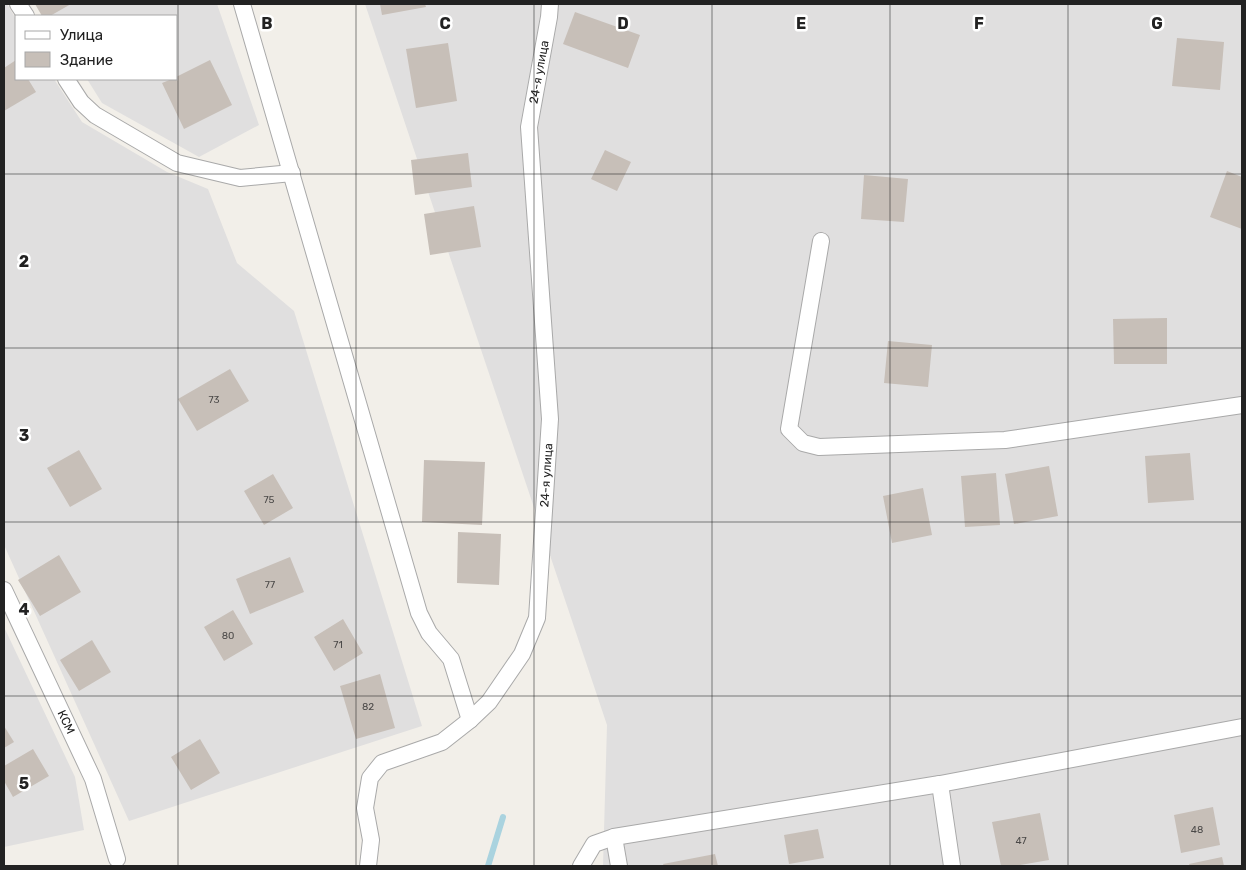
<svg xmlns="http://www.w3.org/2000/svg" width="1246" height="870" viewBox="0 0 1246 870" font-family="Rubik,sans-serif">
  <rect width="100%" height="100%" fill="#f2efe9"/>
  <!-- residential -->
  <path fill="#e0dfdf" d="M4,4H7L16,19V79H54L82,122L167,172L208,189L237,263L294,311L422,726L129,821L4,545Z
    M41,4H217L259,125L199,157L102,103L87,79H176V16H49Z
    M365,4H1242V866H603L607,725Z
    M4,627L75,777L84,830L4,847Z"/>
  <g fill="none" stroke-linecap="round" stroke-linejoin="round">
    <!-- stream -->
    <path stroke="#aad3df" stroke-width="6" d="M488,866L503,817"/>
  </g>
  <!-- building -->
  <path fill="#c7bfb8" d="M35,4H71L50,16H42Z
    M380,4H425L426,7L382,15Z
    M575,12L640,35L628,68L563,44Z
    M1177,38L1224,42L1220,90L1172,86Z
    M448,43L457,101L416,108L406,49Z
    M16,60V79H28L36,92L4,111V68Z
    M210,60L232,105L184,129L162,83L172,79H176V77Z
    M605,150L631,162L617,191L591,179Z
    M468,153L472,187L415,195L411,160Z
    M1227,171L1242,177V229L1210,217Z
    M864,175L908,179L904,222L861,219Z
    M474,206L481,247L430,255L424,214Z
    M1167,318V364H1114L1113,319Z
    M888,341L932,345L928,387L884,383Z
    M230,369L249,401L197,431L178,399Z
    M79,450L102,489L70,507L47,468Z
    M1190,453L1194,500L1148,503L1145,456Z
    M424,460L485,462L482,525L422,522Z
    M1049,466L1058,516L1014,524L1005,474Z
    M996,473L1000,525L965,527L961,476Z
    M273,474L293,508L264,525L244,491Z
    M923,488L932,535L892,543L883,496Z
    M458,532L501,534L499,585L457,583Z
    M59,555L81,592L40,616L18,580Z
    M290,557L304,592L250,614L236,579Z
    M233,610L253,644L224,661L204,627Z
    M343,619L363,653L334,671L314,637Z
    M92,640L111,672L79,691L60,660Z
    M380,674L395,728L356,739L340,686Z
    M4,726L14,742L4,748Z
    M200,739L220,773L191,790L171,757Z
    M33,749L49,776L13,797L4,781V766Z
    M1213,807L1220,845L1181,853L1174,815Z
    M1040,813L1049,860L1015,866H1001L992,822Z
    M818,829L824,858L789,864L784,835Z
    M715,854L718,866H664L663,864Z
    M1222,857L1224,866H1190L1189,864Z"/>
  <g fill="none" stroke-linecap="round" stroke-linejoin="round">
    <defs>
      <g id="street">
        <path d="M18,4L26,16"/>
        <path d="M242,4L419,613L429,633L451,659L470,720"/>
        <path d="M66,79L81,102L95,115L177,163L240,178L292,173"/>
        <path d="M821,241L789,429L803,443L819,447L1005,440L1242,405"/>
        <path id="s1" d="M4,590L93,779L117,859"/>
        <path d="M940,784L952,866"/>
        <path d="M614,837L619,866"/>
        <path id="s2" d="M368,866L371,840L365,808L370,778L382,763L442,742L470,720L489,702L522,654L537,618L550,419L529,127L549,17L550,4"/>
        <path d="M581,866L594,844L614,837L940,784L1242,727"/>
      </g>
    </defs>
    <!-- street casing -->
    <use href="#street" stroke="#a9a9a9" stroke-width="18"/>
    <!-- street -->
    <use href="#street" stroke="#fff" stroke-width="16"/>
  </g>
  <!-- grid -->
  <path fill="none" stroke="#222" stroke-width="1" stroke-opacity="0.55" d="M178,4V866M356,4V866M534,4V866M712,4V866M890,4V866M1068,4V866M4,174H1242M4,348H1242M4,522H1242M4,696H1242"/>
  <g text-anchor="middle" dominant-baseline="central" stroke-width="5" stroke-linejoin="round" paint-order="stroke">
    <!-- number labels -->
    <g font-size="10" fill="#4b4948">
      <text x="214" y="400">73</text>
      <text x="269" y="500">75</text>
      <text x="270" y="585">77</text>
      <text x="228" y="636">80</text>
      <text x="338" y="645">71</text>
      <text x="368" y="707">82</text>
      <text x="1197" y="830">48</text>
      <text x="1021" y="841">47</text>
    </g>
    <!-- street labels -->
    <g font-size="12" fill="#222" stroke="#fff">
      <text stroke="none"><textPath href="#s2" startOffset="879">24-я улица</textPath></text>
      <text stroke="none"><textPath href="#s2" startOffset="474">24-я улица</textPath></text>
      <text stroke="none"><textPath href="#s1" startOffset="146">КСМ</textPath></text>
    </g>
  </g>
  <g font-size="16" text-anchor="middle" font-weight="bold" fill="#222" stroke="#fff" stroke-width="5" stroke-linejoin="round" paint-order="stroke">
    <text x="267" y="29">B</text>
    <text x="445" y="29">C</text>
    <text x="623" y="29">D</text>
    <text x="801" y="29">E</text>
    <text x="979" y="29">F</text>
    <text x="1157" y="29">G</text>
    <text x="24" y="267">2</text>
    <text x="24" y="441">3</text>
    <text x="24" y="615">4</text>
    <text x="24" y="789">5</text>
  </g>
  <!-- border -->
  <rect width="1246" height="870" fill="none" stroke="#222222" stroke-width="10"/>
  <!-- legend -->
  <rect x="15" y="15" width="162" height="65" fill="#ffffff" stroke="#a7a7a7"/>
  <rect x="25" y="31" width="25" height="8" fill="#ffffff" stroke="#a7a7a7"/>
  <text x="60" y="40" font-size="15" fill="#222222">Улица</text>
  <rect x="25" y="52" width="25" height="15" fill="#c7bfb8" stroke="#a7a7a7"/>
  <text x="60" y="65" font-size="15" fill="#222222">Здание</text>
</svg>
